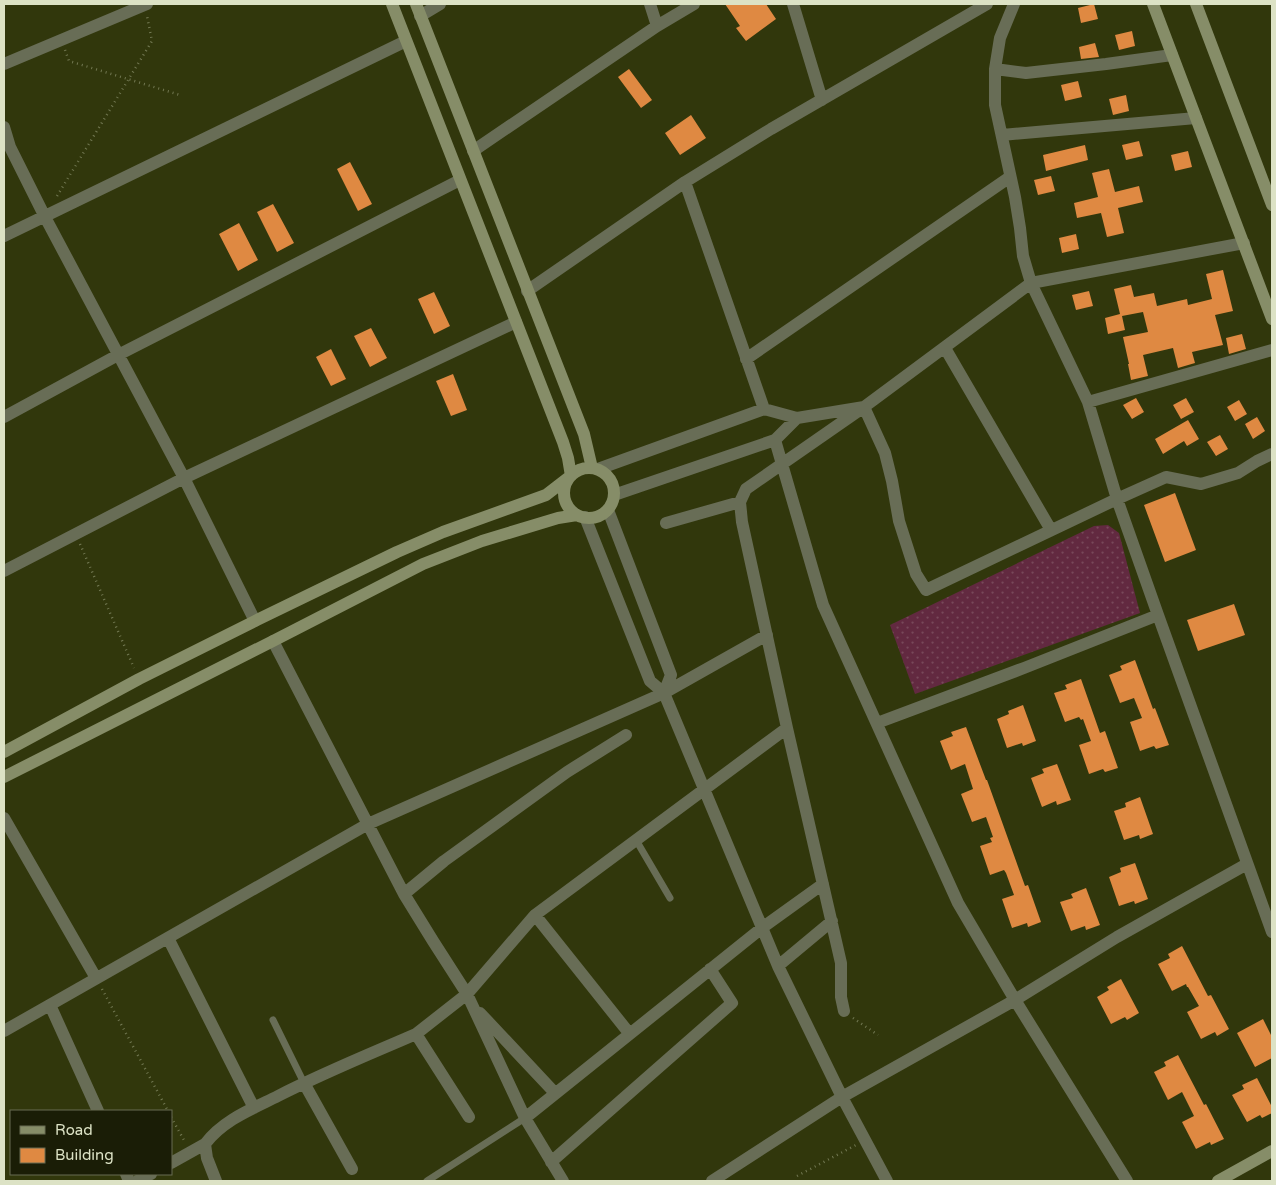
<svg xmlns="http://www.w3.org/2000/svg" width="1276" height="1185" viewBox="0 0 1276 1185" font-family="'Varela Round',sans-serif">
  <defs>
    <pattern id="grass-dots" width="8" height="8" patternUnits="userSpaceOnUse" patternTransform="scale(1.25)"><rect width="8" height="8" fill="#622940"/><path d="M2 2h.1M6 6h.1" fill="none" stroke="#78485a" stroke-width="1.8" stroke-linecap="round"/></pattern>
  </defs>
  <rect width="100%" height="100%" fill="#31370c"/>
  <!-- grass -->
  <path fill="url(#grass-dots)" d="M1108,525L1119,533L1140,613L915,694L890,625L1094,526Z"/>
  <!-- building -->
  <path fill="#df8942" d="M725,4H766L776,19L746,41L736,28L740,26Z
    M1094,4L1098,19L1081,23L1078,8Z
    M1132,31L1135,46L1119,50L1115,35Z
    M1095,43L1099,57L1081,59L1079,47Z
    M629,69L652,100L641,108L618,77Z
    M1078,81L1082,97L1065,101L1061,85Z
    M1126,95L1129,111L1113,115L1109,99Z
    M691,115L706,138L680,155L665,133Z
    M1139,141L1143,156L1126,160L1122,145Z
    M1085,145L1088,160L1046,171L1043,155Z
    M1188,151L1192,167L1175,171L1171,155Z
    M350,162L372,204L358,211L337,169Z
    M1109,169L1115,192L1139,186L1143,202L1118,208L1124,233L1107,237L1101,213L1077,218L1074,203L1098,197L1092,173Z
    M1051,176L1055,191L1038,195L1034,180Z
    M273,204L294,243L277,252L257,212Z
    M239,223L258,260L238,271L219,234Z
    M1076,234L1079,249L1062,253L1059,238Z
    M1223,270L1233,311L1215,315L1223,345L1192,352L1195,363L1178,368L1173,348L1143,355L1148,376L1131,380L1128,364H1129L1123,337L1148,332L1143,312L1122,316L1125,330L1108,334L1105,318L1120,314L1114,289L1131,285L1134,297L1154,293L1157,306L1187,299L1188,305L1212,299L1206,274Z
    M1089,291L1093,306L1076,310L1072,295Z
    M434,292L450,326L434,334L418,299Z
    M371,328L387,358L370,367L354,336Z
    M1242,334L1246,349L1229,354L1226,338Z
    M331,349L346,379L331,386L316,357Z
    M453,374L467,410L451,416L436,381Z
    M1136,398L1144,412L1132,419L1123,405Z
    M1186,398L1194,412L1181,419L1173,405Z
    M1239,400L1247,414L1235,421L1227,407Z
    M1257,417L1265,431L1253,439L1245,424Z
    M1188,420L1199,439L1187,446L1184,441L1163,454L1155,439Z
    M1220,435L1228,449L1216,456L1207,442Z
    M1175,493L1196,550L1165,562L1144,505Z
    M1234,604L1245,635L1198,651L1187,620Z
    M1135,660L1153,709L1155,708L1169,745L1156,749L1154,746L1140,751L1130,722L1142,718L1134,698L1120,703L1109,675L1122,670L1120,666Z
    M1081,679L1100,733L1105,731L1118,768L1105,772L1103,769L1089,774L1079,745L1091,741L1083,719L1081,720L1079,717L1065,722L1054,693L1067,689L1065,685Z
    M1023,705L1036,741L1023,746L1022,743L1007,748L997,719L1009,714L1008,711Z
    M966,727L986,780H987L1025,886L1028,885L1041,922L1028,927L1027,923L1012,928L1002,899L1014,895L1006,873L1004,870L990,875L980,846L992,842L990,838L993,837L986,817L972,822L961,794L973,789L965,764L951,770L940,741L953,736L951,732Z
    M1057,764L1071,800L1057,805L1056,801L1042,807L1031,778L1044,773L1042,769Z
    M1140,797L1153,834L1140,839L1139,835L1124,840L1114,811L1126,807L1125,803Z
    M1135,863L1148,899L1135,904L1134,901L1119,906L1109,877L1121,872L1120,868Z
    M1086,888L1100,925L1086,930L1085,926L1071,931L1060,902L1073,898L1071,894Z
    M1182,946L1208,996L1211,995L1229,1029L1217,1036L1215,1032L1201,1039L1187,1012L1199,1006L1188,987H1187L1186,984L1172,991L1158,964L1170,958L1168,954Z
    M1121,979L1139,1013L1127,1020L1125,1017L1111,1024L1097,997L1109,990L1107,987Z
    M1263,1019L1272,1037V1058L1255,1067L1237,1033Z
    M1178,1055L1204,1105L1206,1104L1224,1139L1211,1145L1210,1142L1196,1149L1182,1122L1194,1116L1182,1092L1168,1100L1154,1072L1166,1066L1164,1062Z
    M1257,1078L1272,1107V1113L1262,1118L1260,1115L1247,1122L1232,1095L1244,1089L1242,1085Z"/>
  <g fill="none" stroke-linecap="round" stroke-linejoin="round">
    <!-- path -->
    <path stroke="#727852" stroke-width="2.5" stroke-dasharray="1 4" stroke-linecap="butt" d="M65,50L69,61L180,95
      M57,196L152,41L147,16
      M80,544L134,668
      M102,989L168,1111
      M853,1018L878,1035
      M171,1117L185,1142
      M797,1176L856,1145"/>
    <!-- lane -->
    <path stroke="#686d56" stroke-width="7" d="M636,840L670,898
      M273,1020L304,1083
      M427,1181L525,1118"/>
    <!-- street -->
    <path stroke="#686d56" stroke-width="12" d="M650,4L657,26
      M793,4L822,100
      M420,16L440,4
      M4,64L147,4
      M995,69L1026,73L1106,64L1172,55
      M4,127L10,147L45,217L184,478L255,621
      M1002,135L1196,118
      M473,151L657,26L694,4
      M685,182L764,409
      M4,236L406,41
      M1244,243L1031,283L1088,402L1117,499L1158,615L1272,932
      M527,291L685,182L771,129L987,4
      M945,348L1051,530
      M746,359L1010,177
      M1088,402L1272,350
      M4,417L118,355L460,180
      M775,440L823,605L958,903L1015,1000L1127,1181
      M598,469L764,409L797,418L864,407L885,453L892,481L899,521L916,574L926,590L1117,499L1166,477L1201,484L1238,473L1257,461L1272,454
      M614,495L775,440L797,418
      M608,510L671,675L664,693
      M585,517L650,681L664,693L778,966L842,1097L887,1181
      M666,523L740,502
      M4,571L184,478L516,322
      M273,641L404,894L433,941L467,994L525,1118L563,1181
      M877,723L1024,668L1158,615
      M4,818L96,978
      M404,894L444,861L567,772L626,735
      M535,915L629,1033
      M168,938L254,1108
      M778,966L832,921
      M50,1005L98,1111
      M844,1011L841,997V963L787,728L742,522L740,502L746,489L864,407L1031,283L1023,256L1020,228L1015,197L995,105V69L1000,38L1014,4
      M480,1013L555,1093
      M4,1031L368,824L664,693L767,635
      M304,1083L352,1169
      M469,1117L416,1034L467,994L535,915L787,728
      M525,1118L762,928L823,884
      M551,1162L732,1003L710,969
      M171,1163L205,1144
      M126,1174L129,1181
      M137,1181L151,1174
      M216,1181L207,1158L205,1144C223,1120 252,1109 278,1096C323,1073 370,1054 416,1034
      M712,1181L842,1097L1015,1000L1117,937L1247,864"/>
    <!-- secondary -->
    <path stroke="#868d68" stroke-width="12" d="M392,4L563,442L568,458L571,476
      M416,4L584,434L592,468
      M1153,4L1272,319
      M1196,4L1272,205
      M564 493a25 25 0 1 1 50 0a25 25 0 1 1-50 0Z
      M4,752L139,679L255,621L397,552L443,532L546,495L568,478
      M4,777L273,641L423,564L482,541L558,518L577,515
      M1218,1181L1272,1151"/>
  </g>
  <!-- border -->
  <rect width="1276" height="1185" fill="none" stroke="#dce2c5" stroke-width="10"/>
  <!-- legend -->
  <rect x="10" y="1110" width="162" height="65" fill="#1a1d06" stroke="#686c52"/>
  <rect x="20" y="1126" width="25" height="8" fill="#868d68" stroke="#686c52"/>
  <text x="55" y="1135" font-size="15" fill="#dce2c5">Road</text>
  <rect x="20" y="1148" width="25" height="15" fill="#df8942" stroke="#686c52"/>
  <text x="55" y="1160" font-size="15" fill="#dce2c5">Building</text>
</svg>
